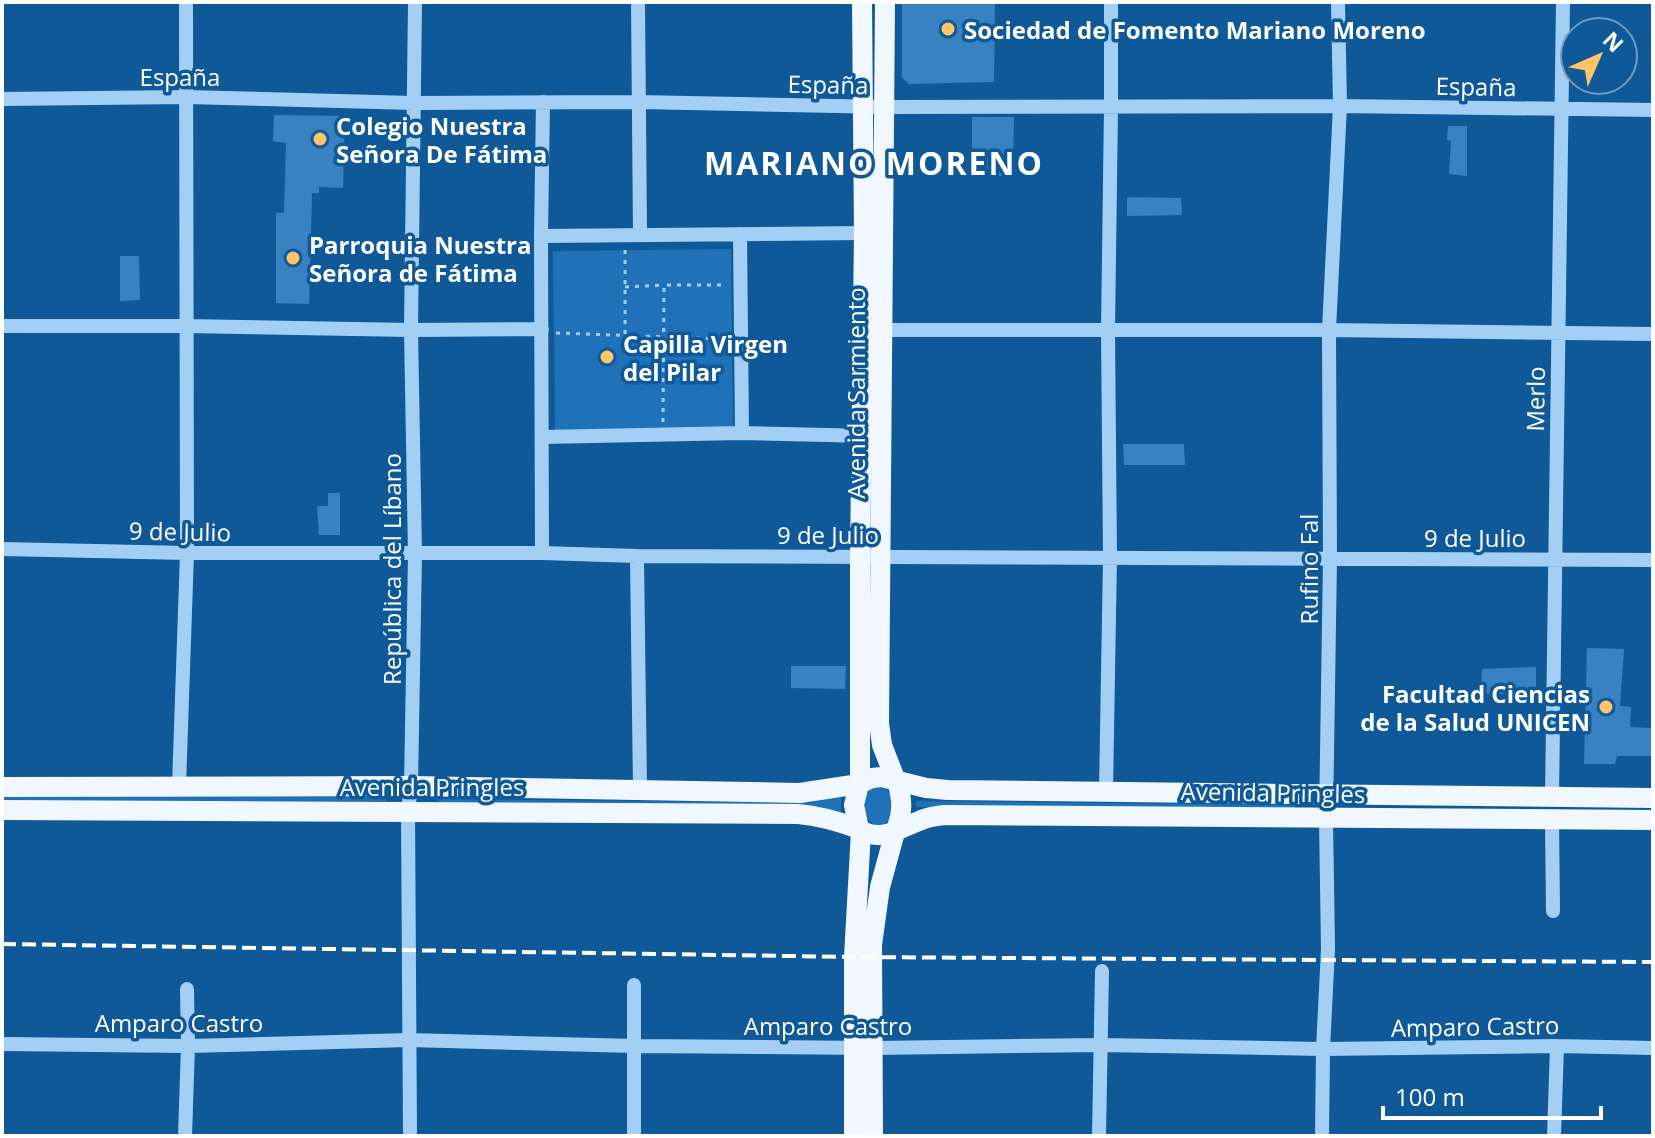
<svg xmlns="http://www.w3.org/2000/svg" width="1655" height="1138" viewBox="0 0 1655 1138" font-family="'Open Sans',sans-serif">
  <rect width="100%" height="100%" fill="#105999"/>
  <!-- green -->
  <path fill="#1f72b7" d="M731,249L733,429L555,431L553,251Z
    M869,787H885C896,799 895,821 879,827C861,820 862,802 869,787Z
    M841,792V814L438,803V799L810,803Z
    M386,795V801L2,802V796Z
    M916,801L1295,805V811L916,807Z"/>
  <!-- building -->
  <path fill="#3982c1" d="M902,2H995L994,82L909,84L902,77Z
    M274,115L345,116L343,188L319,187V193H312L309,304L276,303V213H284L286,143L273,141Z
    M972,117H1014L1013,176H972Z
    M1448,126H1467V176L1449,174L1451,141L1447,140Z
    M1127,197L1181,198L1182,215L1127,216Z
    M120,256H139L140,300L120,301Z
    M1123,444H1184L1185,465H1124Z
    M328,493H340V535H319L317,506H328Z
    M1587,648L1624,649L1620,706L1631,707L1630,727L1653,728V756H1617L1615,764H1584Z
    M791,666H846L845,689L791,688Z
    M1536,667V694H1481L1482,669Z"/>
  <g fill="none" stroke-linecap="round" stroke-linejoin="round">
    <!-- path -->
    <path stroke="#a3cff4" stroke-width="3" stroke-dasharray="4 6" stroke-linecap="butt" d="M625,250V335
      M625,287L664,285
      M556,333L728,339
      M663,422L664,285H727"/>
    <!-- minor -->
    <path stroke="#a3cff4" stroke-width="14" d="M638,2L640,235
      M2,99L185,97L414,103L638,102L884,107L1340,106L1653,110
      M740,234L742,433
      M541,236L864,233
      M2,326H186L411,330L542,329
      M873,330H1329L1653,334
      M542,437L742,433L869,436
      M2,549L187,553H542L637,556L1653,560
      M542,553L541,236L543,102
      M637,556L640,789
      M179,786L187,553L186,2
      M1106,791L1110,557L1108,330L1111,107V2
      M1552,797L1563,2
      M1552,820L1553,911
      M2,1044L188,1046L409,1040L635,1046L874,1048L1101,1045L1323,1049L1557,1046L1653,1048
      M185,1136L188,1046L187,989
      M410,1136L408,811L411,786L415,554L411,330L415,2
      M634,1136V985
      M1099,1136L1102,971
      M1322,1136L1323,1049L1328,949L1326,819L1330,559L1329,330L1340,106L1338,2
      M1554,1136L1557,1046"/>
    <!-- major -->
    <path stroke="#f0f7ff" stroke-width="20" d="M885,2L879,723L882,745L896,781
      M860,783V556L864,233L862,2
      M859,784L854,805L859,829C880,843 898,829 919,821C927,817 935,816 944,815L1653,820
      M2,787L411,786L800,793L859,784L872,778L882,777L926,788L948,790L1653,798
      M2,810L798,814C820,816 838,821 859,829
      M895,832C903,813 903,801 897,782
      M854,1136V957L861,831
      M873,1136L872,945L880,887L895,832"/>
    <!-- rail -->
    <path stroke="#fff" stroke-width="4" stroke-dasharray="14 6" stroke-linecap="butt" d="M2,944L854,957L1653,962"/>
  </g>
  <!-- markers -->
  <g fill="#ffc566" stroke="#105999" stroke-width="3">
    <circle cx="948" cy="29" r="8"/>
    <circle cx="320" cy="139" r="8"/>
    <circle cx="293" cy="258" r="8"/>
    <circle cx="607" cy="357" r="8"/>
    <circle cx="1606" cy="707" r="8"/>
  </g>
  <g text-anchor="middle" dominant-baseline="central" stroke-width="7" stroke-linejoin="round" paint-order="stroke">
    <!-- poi labels -->
    <g font-size="24" font-weight="bold" fill="#fff" stroke="#105999" text-anchor="start">
      <text x="964" y="29">Sociedad de Fomento Mariano Moreno</text>
      <text x="336" y="125">Colegio Nuestra<tspan x="336" dy="28">Señora De Fátima</tspan></text>
      <text x="309" y="244">Parroquia Nuestra<tspan x="309" dy="28">Señora de Fátima</tspan></text>
      <text x="623" y="343">Capilla Virgen<tspan x="623" dy="28">del Pilar</tspan></text>
      <text x="1590" y="693" text-anchor="end">Facultad Ciencias<tspan x="1590" dy="28">de la Salud UNICEN</tspan></text>
    </g>
    <!-- street labels -->
    <g font-size="24" fill="#fff" stroke="#105999">
      <text x="180" y="76">España</text>
      <text transform="translate(828 84) rotate(1)">España</text>
      <text transform="translate(1476 86) rotate(1)">España</text>
      <text transform="translate(855 393) rotate(-90)">Avenida Sarmiento</text>
      <text transform="translate(1535 399) rotate(-89)">Merlo</text>
      <text transform="translate(180 531) rotate(1)">9 de Julio</text>
      <text x="828" y="534">9 de Julio</text>
      <text x="1475" y="537">9 de Julio</text>
      <text transform="translate(391 569) rotate(-90)">República del Líbano</text>
      <text transform="translate(1308 569) rotate(-90)">Rufino Fal</text>
      <text x="432" y="786">Avenida Pringles</text>
      <text transform="translate(1273 792) rotate(1)">Avenida Pringles</text>
      <text x="179" y="1022">Amparo Castro</text>
      <text x="828" y="1025">Amparo Castro</text>
      <text transform="translate(1475 1026) rotate(-1)">Amparo Castro</text>
    </g>
    <!-- district labels -->
    <g font-size="32" font-weight="bold" letter-spacing="2" fill="#fff" stroke="#105999">
      <text x="874" y="162">MARIANO MORENO</text>
    </g>
  </g>
  <!-- border -->
  <rect width="1655" height="1138" fill="none" stroke="#ffffff" stroke-width="8"/>
  <!-- north arrow -->
  <g transform="translate(1599 56) rotate(45)"><circle r="38" fill="#105999" stroke="#709bc2" stroke-width="2"/>
  <path d="M0-6L14 30L0 20L-14 30Z" fill="#ffc566"/>
  <text y="-12" font-size="22" font-weight="bold" text-anchor="middle" fill="#ffffff">N</text>
  </g>
  <!-- scale -->
  <path d="M1383 1106v12h218v-12" fill="none" stroke="#ffffff" stroke-width="4"/>
  <text x="1395" y="1106" font-size="24" fill="#ffffff" stroke="#105999" stroke-width="6" paint-order="stroke">100 m</text>
</svg>
